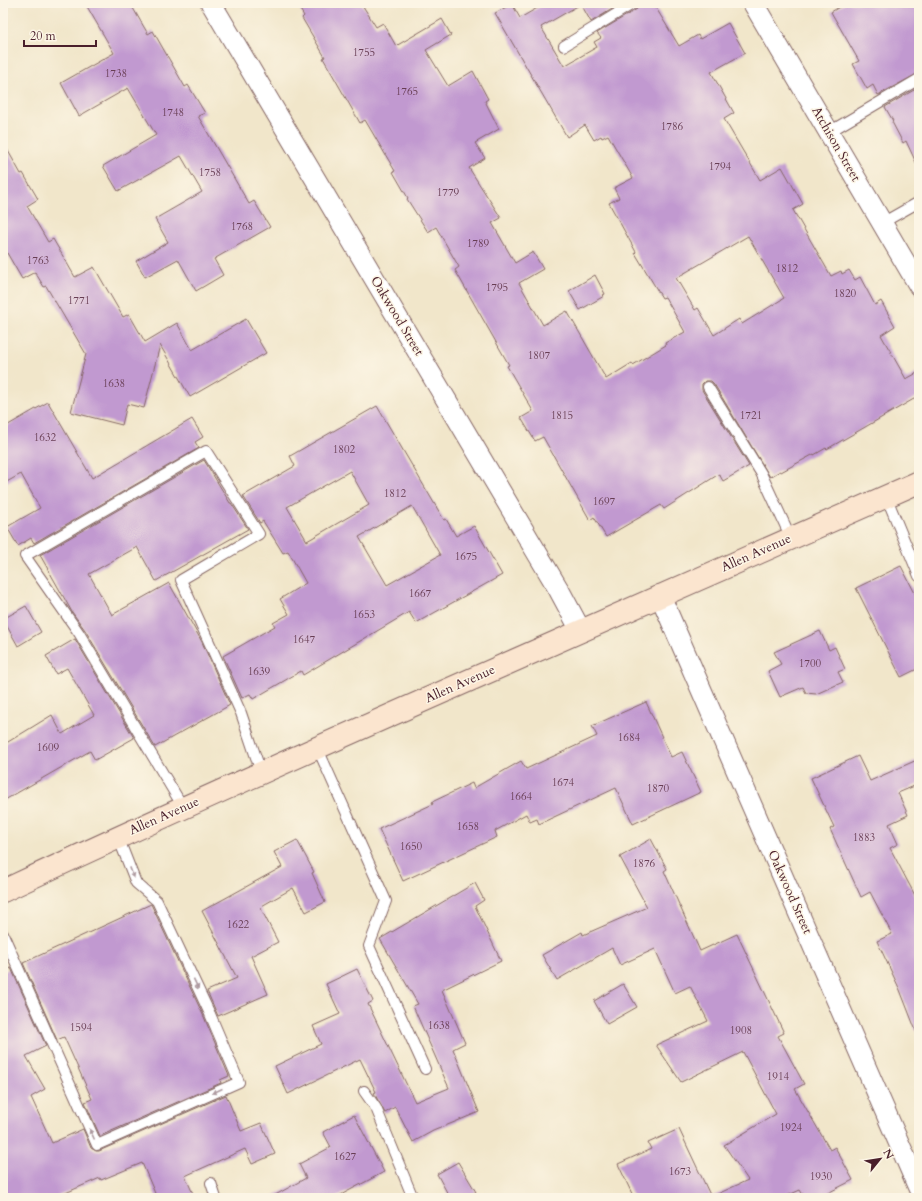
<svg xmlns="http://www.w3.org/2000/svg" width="922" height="1201" viewBox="0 0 922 1201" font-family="Cardo,serif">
  <rect width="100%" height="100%" fill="#fcf5e5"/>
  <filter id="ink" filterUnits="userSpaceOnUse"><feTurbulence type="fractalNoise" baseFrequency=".025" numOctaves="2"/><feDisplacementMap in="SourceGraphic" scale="8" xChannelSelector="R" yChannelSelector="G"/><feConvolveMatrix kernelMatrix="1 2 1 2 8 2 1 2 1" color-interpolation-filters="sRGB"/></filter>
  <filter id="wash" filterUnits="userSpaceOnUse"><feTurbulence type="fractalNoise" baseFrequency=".012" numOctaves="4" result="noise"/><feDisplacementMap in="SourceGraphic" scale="16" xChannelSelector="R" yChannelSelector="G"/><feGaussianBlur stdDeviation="0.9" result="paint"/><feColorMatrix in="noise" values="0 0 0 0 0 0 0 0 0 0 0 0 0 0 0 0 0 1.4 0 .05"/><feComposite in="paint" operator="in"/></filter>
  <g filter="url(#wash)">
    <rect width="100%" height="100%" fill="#f1e6ca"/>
    <g id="blocks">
      <!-- building -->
      <path fill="#c199d0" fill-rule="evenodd" d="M85,3H130L148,34L153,31L185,87L188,85L205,113L198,116L249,204L254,201L270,227L214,259L223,275L196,291L178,259L145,277L136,261L168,242L155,219L202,192L181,156L118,191L103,166L156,135L128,88L79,116L61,83L114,53Z
        M296,3H361L376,27L383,23L396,46L442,19L451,35L426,50L448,86L473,71L488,99L485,101L499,129L475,143L485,158L469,168L501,218L492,223L515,263L533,252L543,269L519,283L543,325L567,311L606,379L632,363L633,365L666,345L665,343L685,332L665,297L662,298L635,253L636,252L609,203L619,198L614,188L633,178L608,135L602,138L601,136L594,140L585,125L567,137L495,13L512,4L520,18L546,3H622L591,22L581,4L541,27L564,66L597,47L594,42L601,38L597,33L637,9L640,3H653L679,46L698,35L700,39L728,23L745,53L711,72L734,113L724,119L760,180L782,167L803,204L793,210L831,276L841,271L842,274L849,270L855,280L860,277L875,305L881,301L895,326L881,335L906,379L919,372V396L827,449L826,448L814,455V454L781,472L780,471L770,477L714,384L711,381H705L702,384V390L749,466L723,481L719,474L664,509L661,505L606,537L594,517L590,520L543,437L535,441L521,418L533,411L507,366L509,365L455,270L459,267L436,227L428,232L407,199L408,198L393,172L395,171L365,120L360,123L323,58L325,57L302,18L304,16ZM748,236L784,298L742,324L739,319L714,335L698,308L695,310L676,278Z
        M846,3H919V73L878,95L873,85L867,89L853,64L859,61L831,12Z
        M919,87V169L906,141L903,143L892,122L893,121L885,107Z
        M3,142L21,174L23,173L38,199L27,206L48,242L53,239L75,277L94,267L123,317L129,314L145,342L177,323L192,350L246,319L266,353L190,397L160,345L144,408L127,404L122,425L71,412L86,354L46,286L44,287L35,272L22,279L3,246Z
        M595,275L605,294L603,295L604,296L580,310L569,291Z
        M48,402L92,478L192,419L203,437L195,442L199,448L34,543L31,538L18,546L7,527L40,508L21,474L3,484V428Z
        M377,406L444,520L446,519L456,536L474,526L502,575L416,623L409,612L303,675L301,671L253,699L250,694L242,698L223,656L275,626L273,623L289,614L280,599L306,583L288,551L283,553L263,521L260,523L243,496L295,466L290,456ZM350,471L369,505L307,541L287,507ZM412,506L440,555L387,585L359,537Z
        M204,460L230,503H231L248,529L156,581L137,547L89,574L112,615L169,583L202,642L230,705L155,747L85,630L72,612L40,555Z
        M901,566L919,601V668L901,677L856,588Z
        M26,606L41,632L18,646L3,619Z
        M820,631L829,650L835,647L845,669L838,672L843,682L816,694L806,693L803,687L780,697L768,671L781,664L774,652Z
        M75,639L134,738L95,760L90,751L3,801V745L52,715L62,734L94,715L67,668L56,674L46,656Z
        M646,702L671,757L682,752L701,792L633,824L616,788L539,824L537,819L530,822L526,814L495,831L497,837L403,881L379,829L433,804L432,802L472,783L474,788L521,761L526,769L597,736L592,726Z
        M858,756L870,781L919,759V784L898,793L908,815L889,824L898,844L890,848L919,903V1036H918L900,990L877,941L892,934L870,892L861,897L830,829L834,827L811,778Z
        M651,839L667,869L664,871L700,951L737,934L784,1033L778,1036L804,1084L795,1089L830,1150L835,1147L853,1180L818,1198H805L800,1190L782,1198H634L618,1164L651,1149L648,1143L679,1129L711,1197L748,1180L724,1145L776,1114L743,1052L681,1082L656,1045L708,1021L690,986L675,993L655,949L620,965L612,948L557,980L542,955L582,932L583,935L647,907L620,857Z
        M297,840L314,872L312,873L325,902L306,912L293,888L260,907L278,942L251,956L268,994L218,1016L207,991L237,978L202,911L282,867L274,852Z
        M475,883L484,900L475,906L501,961L442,990L465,1043L453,1049L479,1112L433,1131L413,1142L395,1107L385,1113L374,1093L376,1092L360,1059L288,1094L275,1066L321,1044L313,1026L340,1014L326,984L357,969L373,1001L368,1004L415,1102L449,1088L413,1006L418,1004L380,939Z
        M151,904L204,1017L229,1076L220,1080L221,1083L100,1136L85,1102L92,1099L64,1037L57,1040L23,963Z
        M11,968L46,1046L26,1056L45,1089L31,1097L52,1143L83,1129L91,1148L96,1151H99L226,1095L241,1131L261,1123L275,1154L252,1164L245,1149L185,1176L195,1198H157L142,1163L101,1180L100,1178L54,1198H3V972Z
        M623,984L637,1007L607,1024L594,1001Z
        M354,1115L384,1172L335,1198H270L306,1178L299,1164L331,1147L323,1132Z
        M458,1162L476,1192L465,1198H450L437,1174Z"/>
    </g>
  </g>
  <g filter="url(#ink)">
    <use href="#blocks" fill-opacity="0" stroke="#846563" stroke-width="1"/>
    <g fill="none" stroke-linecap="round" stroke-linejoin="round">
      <defs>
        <path id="lane" d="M564,46L634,3
          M829,132L919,79
          M882,223L919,202
          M708,387L761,473L791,538
          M886,496L919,576
          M317,747L386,901L369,946L425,1069
          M183,807L79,633L25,556L206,451L259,534L181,580L241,713L261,772
          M3,934L97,1145L239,1082L210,1014L157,901L136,883L118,837
          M364,1091L376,1108L413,1198
          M211,1183L216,1198"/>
        <path id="street" d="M211,3L559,590L581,631
          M753,3L919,286
          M660,595L919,1189"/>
        <path id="secondary" d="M3,891C169,813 336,739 504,665C642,604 780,542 919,482"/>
      </defs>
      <!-- lane casing -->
      <use href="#lane" stroke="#846563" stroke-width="12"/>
      <!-- street casing -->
      <use href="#street" stroke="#846563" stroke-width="22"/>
      <!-- secondary casing -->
      <use href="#secondary" stroke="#846563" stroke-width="24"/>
      <!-- lane -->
      <use href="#lane" stroke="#fff" stroke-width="10"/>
      <!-- street -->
      <use href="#street" stroke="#fff" stroke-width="20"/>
      <!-- secondary -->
      <use href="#secondary" stroke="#fbe5cf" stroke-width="22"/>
    </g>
    <!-- one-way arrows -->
    <defs><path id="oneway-solid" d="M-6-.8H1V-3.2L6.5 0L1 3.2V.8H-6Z"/></defs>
    <g fill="#ae9aa0">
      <use href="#oneway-solid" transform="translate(132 873) rotate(69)"/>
      <use href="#oneway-solid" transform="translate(196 984) rotate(65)"/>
      <use href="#oneway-solid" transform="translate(217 1091) rotate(156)"/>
      <use href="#oneway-solid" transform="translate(92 1134) rotate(-114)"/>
    </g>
  </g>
  <g text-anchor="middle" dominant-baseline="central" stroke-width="3" stroke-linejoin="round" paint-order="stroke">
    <!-- number labels -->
    <g font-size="11" fill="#683e54">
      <text x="364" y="52">1755</text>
      <text x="116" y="73">1738</text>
      <text x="407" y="91">1765</text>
      <text x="173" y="112">1748</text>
      <text x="672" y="126">1786</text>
      <text x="720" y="166">1794</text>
      <text x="210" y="172">1758</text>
      <text x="448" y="192">1779</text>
      <text x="242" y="226">1768</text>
      <text x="478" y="243">1789</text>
      <text x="38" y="260">1763</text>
      <text x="787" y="268">1812</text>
      <text x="497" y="287">1795</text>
      <text x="845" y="293">1820</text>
      <text x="79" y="300">1771</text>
      <text x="539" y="355">1807</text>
      <text x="114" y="383">1638</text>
      <text x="562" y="415">1815</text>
      <text x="751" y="415">1721</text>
      <text x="45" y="437">1632</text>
      <text x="344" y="449">1802</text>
      <text x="395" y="493">1812</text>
      <text x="604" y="501">1697</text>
      <text x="466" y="556">1675</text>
      <text x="420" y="593">1667</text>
      <text x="364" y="614">1653</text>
      <text x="304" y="639">1647</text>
      <text x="810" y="663">1700</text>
      <text x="259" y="671">1639</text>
      <text x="629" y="737">1684</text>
      <text x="48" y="747">1609</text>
      <text x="563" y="782">1674</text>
      <text x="658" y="788">1870</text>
      <text x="521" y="796">1664</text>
      <text x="468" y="826">1658</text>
      <text x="864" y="837">1883</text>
      <text x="411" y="846">1650</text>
      <text x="644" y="863">1876</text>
      <text x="238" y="924">1622</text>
      <text x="439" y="1025">1638</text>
      <text x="81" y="1027">1594</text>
      <text x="741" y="1030">1908</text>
      <text x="778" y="1076">1914</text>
      <text x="791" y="1127">1924</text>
      <text x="345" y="1156">1627</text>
      <text x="680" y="1171">1673</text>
      <text x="821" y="1176">1930</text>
    </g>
    <!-- street labels -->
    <g font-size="13" fill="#4a1f2b" stroke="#fcf5e5">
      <text transform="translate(836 144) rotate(60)">Atchison Street</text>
      <text transform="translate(397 316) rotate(59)">Oakwood Street</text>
      <text transform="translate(756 553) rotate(-24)">Allen Avenue</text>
      <text transform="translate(460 684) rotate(-24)">Allen Avenue</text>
      <text transform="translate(164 816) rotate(-24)">Allen Avenue</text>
      <text transform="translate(790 892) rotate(66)">Oakwood Street</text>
    </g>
  </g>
  <!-- margin -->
  <rect width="922" height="1201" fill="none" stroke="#fcf5e5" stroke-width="16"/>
  <!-- north arrow -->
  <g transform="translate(880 1159) rotate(60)" stroke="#fcf5e5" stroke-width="3" paint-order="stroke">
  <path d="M0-3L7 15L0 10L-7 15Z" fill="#4a1f2b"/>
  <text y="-6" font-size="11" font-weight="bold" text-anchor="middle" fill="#4a1f2b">N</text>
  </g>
  <!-- scale -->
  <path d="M24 40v6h72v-6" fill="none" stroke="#4a1f2b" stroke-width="2"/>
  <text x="30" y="40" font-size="12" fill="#4a1f2b" stroke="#fcf5e5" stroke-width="3" paint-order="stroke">20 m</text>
</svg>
